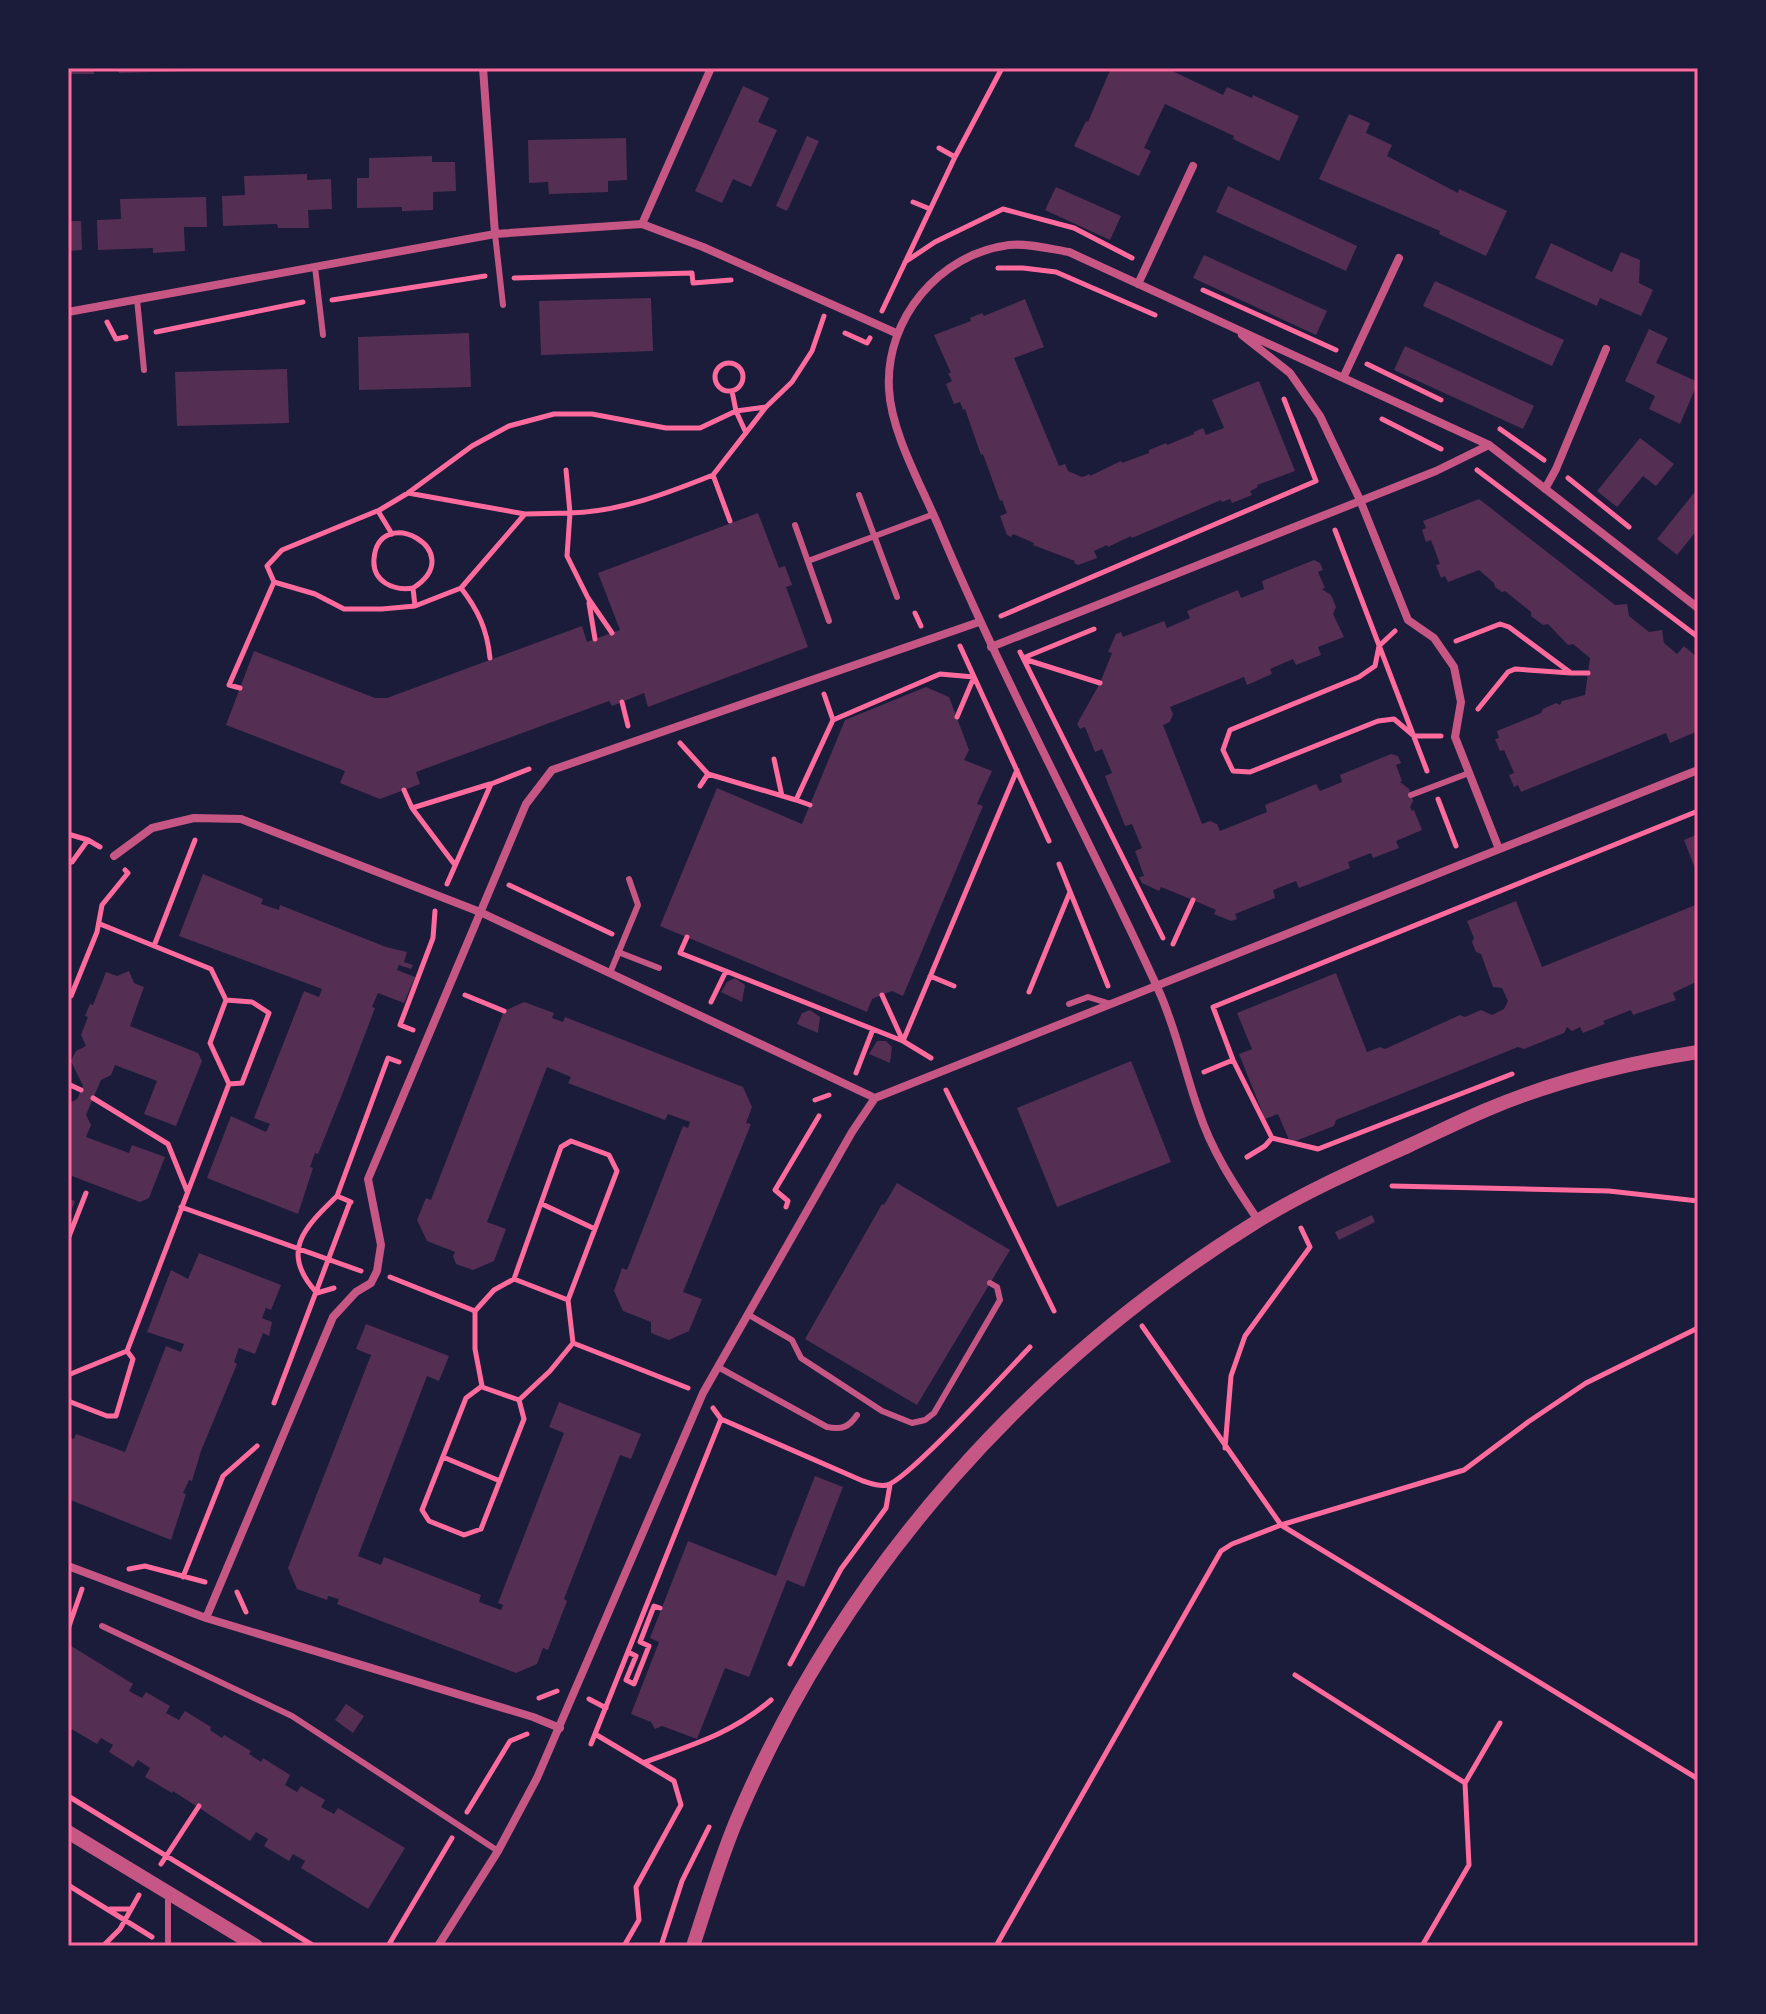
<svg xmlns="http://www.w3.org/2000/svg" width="1766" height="2014" viewBox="0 0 1766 2014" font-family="'Archivo Narrow',sans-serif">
  <rect width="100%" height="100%" fill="#1b1b3a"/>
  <!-- building -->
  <path fill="#542f53" d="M68,68H94V74H68Z
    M119,68H191V71L119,73Z
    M1111,68H1166L1223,95L1227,87L1252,98L1253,95L1299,116L1279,161L1233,139L1234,136L1165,104L1144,148L1151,151L1139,176L1074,146L1086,121L1088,122Z
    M743,86L769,98L758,122L777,130L751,187L733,179L722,203L695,191Z
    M1349,114L1370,123L1366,133L1392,145L1387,156L1458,193L1459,189L1507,211L1486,256L1439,234L1440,231L1319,179Z
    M807,136L819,141L787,211L776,206Z
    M626,138L627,180L608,181V192L549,194L548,182L529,183L528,140Z
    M432,156V162H455L456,191L433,192V210L402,211V207L357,208V178H369V158Z
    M307,174V180L331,179L332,209L308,210L309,228H278L277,224L223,226L222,196L245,195L244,176Z
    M1228,186L1357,246L1346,271L1216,212Z
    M1056,187L1121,216L1110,240L1045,210Z
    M206,197L207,227H184L185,251L153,253V248L98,250L97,220L121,219L120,199Z
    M68,221H81L82,250L68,251Z
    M1551,243L1612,272L1621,252L1640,260L1639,283L1653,290L1641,316L1600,298L1597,306L1535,278Z
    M1204,255L1327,311L1316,335L1193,278Z
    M1435,281L1564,340L1552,366L1423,306Z
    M651,298L653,351L541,355L539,301Z
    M1025,299L1044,347L1014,358L1059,466L1065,464L1068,471L1082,477L1090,474V476L1121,461L1122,463L1149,453V450L1166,443L1167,445L1194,434V432L1203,428L1206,435L1224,428L1212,400L1259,381L1295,471L1257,485L1258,487L1250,491L1252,495L1232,503L1230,499L1222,502L1221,500L1132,538L1131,536L1108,547L1107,545L1094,551L1097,558L1078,565L1074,563L1075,561L1033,545L1034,543L1013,534L1011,537L1007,535L1000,516L1007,513L1002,500L1000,501L983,454L981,455L965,409L963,410L960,402L954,404L946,384L952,381L948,373H951L934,335L971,321L970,318L982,313L984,316Z
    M1649,329L1668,338L1656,363L1698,382L1680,424L1649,409L1655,396L1625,381Z
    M469,333L471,387L359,390L358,337Z
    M1405,346L1534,406L1523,429L1394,370Z
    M287,369L289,423L177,426L175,372Z
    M1640,438L1674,464L1656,486L1643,476L1617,507L1597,491Z
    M1698,488V529L1677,555L1657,539Z
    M1479,499L1615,605L1627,604L1629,616L1649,632L1662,630L1664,643L1677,654L1684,646L1698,658V731L1670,743L1666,733L1521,792L1518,785L1514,787L1509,775L1514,773L1504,750L1500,751L1495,739L1499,738L1497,731L1541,713L1543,709L1556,703L1560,705L1562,701L1585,695L1590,658L1573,644L1568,645L1548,624L1543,625L1531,616V612L1505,591L1502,592L1495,587L1494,583L1479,570L1448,582L1445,576L1441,578L1436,565L1440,564L1431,540L1426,542L1422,530L1426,528L1423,521Z
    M758,513L779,568L785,566L792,585L786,587L808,647L648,707L644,693L612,706L609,701L416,772L420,784L380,799L340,783L345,771L226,725L254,651L375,698H387L582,626L587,642L620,630L598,573Z
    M1314,560L1320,563L1323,570L1318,572L1325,588L1322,589L1331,595L1336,607L1333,614L1344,637L1318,647L1321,655L1296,665L1293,659L1270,669L1272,674L1247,685L1244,677L1170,707L1173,714L1170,722L1163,725L1202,824L1210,821L1217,824L1220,831L1267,812L1265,805L1316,784L1320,791L1342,782L1340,775L1391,754L1398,756L1401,763L1396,765L1402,781L1400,782L1409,789L1413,801L1410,807L1412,811L1414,810L1422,830L1396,841L1399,848L1373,858L1371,853L1348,862L1350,868L1299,888L1296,881L1273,890L1275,898L1235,914L1237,919L1231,921L1214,914L1216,910L1193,900L1161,887L1159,891L1142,883L1139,877L1144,876L1135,851L1142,848L1132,824L1125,826L1105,776L1112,773L1102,749L1095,752L1085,727L1080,729L1077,724L1100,683L1112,653L1108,652L1116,634L1121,632L1123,637L1164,621L1167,628L1190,618L1187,611L1238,590L1241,598L1264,589L1262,581Z
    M926,687L949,697L969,750L964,760L992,771L977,804L983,806L903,996L892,991L872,999L867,1012L660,926L717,788L802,824L845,720Z
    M1698,834V876L1684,840Z
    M203,874L263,899L261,904L279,910L280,905L386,947L407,952L404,962L413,965L411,969L399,965L397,970L415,977L404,1003L378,993L372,1007L375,1008L343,1092L318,1154L315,1153L310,1167L313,1168L298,1214L207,1178L231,1116L266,1132L270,1124L254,1118L304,991L319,997L322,989L179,936Z
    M1516,901L1542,967L1698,904V981L1673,993L1676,1000L1633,1015L1631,1010L1603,1021L1605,1024L1583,1033L1580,1027L1572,1031L1567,1027L1564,1033L1524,1049L1518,1047L1336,1120L1334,1126L1293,1142L1289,1140L1278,1114L1265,1119L1239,1054L1252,1049L1237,1013L1336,973L1367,1052L1380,1047L1385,1049L1460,1015L1465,1017L1481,1010L1492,1015L1504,1009L1508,1001L1502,988L1493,987L1481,954L1476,952L1472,942L1474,938L1467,921Z
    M129,971L134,983L144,987L130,1026L198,1053L202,1061L176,1126L144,1114L157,1081L115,1065L111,1075L101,1080L86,1115L91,1125L86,1137L129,1153L132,1145L165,1157L149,1198L140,1202L72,1176L68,1184V1104L77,1099L83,1086L71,1061L76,1051L86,1046L81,1035L88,1017L85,1016L90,1004L93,1005L106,972L117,976Z
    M735,978L745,985L742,1002L721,992L727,982Z
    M524,1002L554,1013L552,1018L563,1022L565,1017L743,1087L752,1107L746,1123L751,1124L683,1292L702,1299L689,1331L669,1340L651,1333V1322L623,1311L614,1291L622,1268L627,1270L683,1126L688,1128L690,1122L668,1114L665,1120L568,1083L571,1077L547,1067L487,1222L506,1229L494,1261L473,1270L456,1264L453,1256L455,1252L427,1241L417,1220L426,1198L431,1200L504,1011Z
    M810,1010L820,1017L818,1033L797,1024L802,1013Z
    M877,1041H886L892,1047L890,1063L869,1054Z
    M1131,1061L1171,1162L1057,1207L1017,1108Z
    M897,1183L1010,1250L917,1405L805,1339L882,1204L884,1205Z
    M68,1199L75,1201L68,1219Z
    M1372,1215L1375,1222L1339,1240L1335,1232Z
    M199,1253L281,1285L271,1310L266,1308L262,1318L272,1322L269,1336L263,1333L255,1354L239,1348L234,1362L237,1364L201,1451L192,1481L189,1480L183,1493L186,1494L171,1540L68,1499V1437L74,1439L76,1434L125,1452L166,1346L181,1352L184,1344L147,1332L171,1270L188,1279Z
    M366,1324L449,1356L439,1381L427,1376L358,1556L381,1565L384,1557L443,1580L481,1595L479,1602L501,1610L503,1605L498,1603L564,1433L549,1427L559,1402L641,1434L631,1459L620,1455L564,1599L567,1601L548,1650L543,1648L537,1664L516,1673L337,1604L339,1599L328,1596L327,1600L297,1589L288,1568L371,1355L356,1349Z
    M815,1476L843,1487L804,1587L787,1580L749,1677L725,1668L697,1739L662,1726L655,1729L651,1722L631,1714L659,1642L650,1638L688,1541L776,1576Z
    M68,1644L133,1684L129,1691L142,1698L146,1692L170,1706L166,1713L179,1720L185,1711L211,1727L210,1730L222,1738L224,1735L251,1751L249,1754L261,1762L263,1758L290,1775L285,1785L297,1792L301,1786L325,1800L321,1807L334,1814L338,1808L405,1848L368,1909L301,1868L305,1861L293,1854L289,1861L264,1846L268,1839L256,1832L250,1841L173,1791L172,1793L145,1777L150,1768L138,1760L133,1767L109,1752L113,1745L101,1738L97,1744L68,1727Z
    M346,1704L364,1716L353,1733L335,1720Z"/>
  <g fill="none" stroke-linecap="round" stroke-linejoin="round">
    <!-- path -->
    <path stroke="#ff6b9d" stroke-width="5" d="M939,148L955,157
      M913,202L930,209
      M905,262L935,242L1003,209L1074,228L1132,258
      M998,268H1023L1056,272L1155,315
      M514,278L692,273L693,283L731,280
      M1203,290L1336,350
      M332,300L485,276
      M882,311L955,157L1002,68
      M107,322L116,339L126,337
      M156,332L303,302
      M845,333L867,343L870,338
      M715 377a14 14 0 1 1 28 0a14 14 0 1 1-28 0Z
      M1367,364L1441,400
      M732,391L736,411L746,433
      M1382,419L1441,449
      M1500,429L1544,460
      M1477,470L1698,637
      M1568,478L1629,527
      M408,493L525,514L570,513L566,470
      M377,511L282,550L267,566L274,582L315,594L344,609H382L415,606L461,588C478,610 487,629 490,658
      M730,521L713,475L766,407L792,382L812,351L824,316
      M1335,530L1427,771
      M392,534L378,511L408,493L472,446L509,426L554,414H592L666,428H700L736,411L766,407
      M413,588C394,591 372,582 374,559C378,502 471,551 413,588L415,606
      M461,588L524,515
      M589,603L595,639
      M915,613L921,626
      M1001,616L1316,481L1284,399
      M1395,631L1379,646L1375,666L1359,677L1230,730L1223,750L1233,771L1250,772L1378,721L1394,719L1414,736H1441
      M612,633L588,598L567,556L570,513C619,512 668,493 713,475
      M1456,641L1500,624L1509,627L1571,673H1588
      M960,646L1049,841
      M1020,652L1163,938
      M1023,658L1094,629
      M1024,659L1100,683
      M240,688L229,685L274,582
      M824,694L833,720
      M622,702L628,726
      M1478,709L1508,672L1515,669L1571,673
      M680,743L708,774L796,800
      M774,759L782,796
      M700,786L708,774
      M404,790L412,808L490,784
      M1438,799L1456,846
      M810,805L796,800L833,720L940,674L974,677L957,717
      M412,808L455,865
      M68,834L88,840L100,847
      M68,862H72L88,840
      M1059,864L1108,986
      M447,884L491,784L529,769
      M509,885L612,934
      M687,937L680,953L903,1041L1017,770
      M1173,944L1193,900
      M154,946L195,840
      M930,976L954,986
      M1029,992L1070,892
      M465,995L504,1011
      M882,995L903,1041L931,1058
      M68,997L71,996L97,932L102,905L128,873L125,870
      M226,1000L252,1002L269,1013L242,1083L229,1084
      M711,1002L726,971
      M413,1030L400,1025L433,938L435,911
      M1204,1072L1233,1060
      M856,1073L873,1029
      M68,1084L81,1090
      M946,1090L1054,1311
      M93,1098L168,1144L187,1191
      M815,1100L829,1095
      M1272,1138L1233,1060L1213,1007L1698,811
      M1247,1157L1265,1146L1272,1138L1318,1149L1512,1074
      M1392,1186L1609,1191L1698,1201
      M337,1196L388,1058L399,1062
      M542,1204L595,1229
      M181,1207L361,1271
      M786,1207L788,1201L775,1190L819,1116
      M68,1239L86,1193
      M390,1277L475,1311V1349L482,1386
      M514,1279L561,1147L571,1141L609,1155L617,1171L568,1300
      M334,1288L317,1293C279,1252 304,1228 337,1196L351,1202
      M475,1311L494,1290L514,1279L568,1300L573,1343
      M1142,1326L1281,1525L1698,1779
      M68,1375L127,1351L229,1084L210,1043L226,1000L211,969L100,924
      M482,1386L466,1398L422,1510L429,1521L464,1535L481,1529L524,1419L519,1400
      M482,1387L519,1400
      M519,1400L550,1371L573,1343L688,1388
      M68,1401L107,1416H116L133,1359L127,1351
      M274,1403L350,1202
      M713,1408L721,1419L863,1481C870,1483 879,1487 887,1485C908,1480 1008,1370 1030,1347
      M1225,1448L1231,1376L1245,1336L1310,1247L1301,1228
      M443,1457L500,1481
      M129,1569L145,1566L205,1582
      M183,1577L223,1476L257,1446
      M237,1592L246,1612
      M68,1629L82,1589
      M628,1652L636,1656L626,1680L634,1684L649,1646L640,1642L654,1606L660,1608
      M790,1664L841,1569L886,1508L890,1485
      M1295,1675L1465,1783
      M539,1698L557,1691
      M589,1699L606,1708
      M595,1734L674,1781L681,1805L636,1887L639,1920L624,1946
      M591,1744L721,1419
      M645,1762C692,1745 733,1733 771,1700
      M68,1796L314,1946
      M467,1812L510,1741L527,1734
      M161,1864L199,1806
      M68,1885L152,1937
      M110,1909H129
      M103,1946L120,1929L139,1895
      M388,1946L452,1838
      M661,1946L682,1881L709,1827
      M996,1946L1221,1551L1232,1544L1281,1525L1464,1470L1528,1422L1586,1383L1698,1328
      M1422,1946L1469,1865L1465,1783L1500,1723"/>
    <!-- service -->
    <path stroke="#c65784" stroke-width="6" d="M495,234L503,305
      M315,267L323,335
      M137,299L144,370
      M859,495L897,597
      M795,525L829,621
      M808,561L934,514
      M1411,795L1469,773
      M618,952L659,968
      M610,973L638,905L629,879
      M1069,1004L1088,997L1111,1004
      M749,1315L792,1340L801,1358L882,1411L912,1423L925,1420L934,1413L1000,1300L997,1287L990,1283
      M718,1367L827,1427C842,1430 849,1427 857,1415
      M102,1626L292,1716L498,1851
      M168,1894V1946"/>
    <!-- minor -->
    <path stroke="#c65784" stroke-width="8" d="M483,68L495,234
      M642,224L711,68
      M1138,284L1193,166
      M68,312L495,234L642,224L703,247L896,333
      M1242,335L1290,373L1320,416L1360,500L1408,620L1434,638L1454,667L1461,702L1455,737L1499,849
      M1343,378L1399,258
      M1545,489L1556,469L1606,349
      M991,647L1436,471L1489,445
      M114,856L152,828L194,818L241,819L480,912L875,1098
      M1258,1220C1234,1185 1211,1150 1198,1109C1184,1069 1176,1028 1158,989C1087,833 1004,683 938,525C921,485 891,432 889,389C885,319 939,254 1009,245C1028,243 1050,249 1069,252L1489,445L1698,608
      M68,1566L206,1618L533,1717L560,1728
      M206,1618L333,1317L356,1292L371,1283L377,1271L381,1245L368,1179L526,804L552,770L979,622
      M438,1946L498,1851L537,1778L703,1393L852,1132L875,1098L1698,770"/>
    <!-- tertiary -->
    <path stroke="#c65784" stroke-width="14" d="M68,1832L256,1946
      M693,1946C708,1901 721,1855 740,1812C846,1567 1030,1362 1256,1222C1304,1192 1357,1169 1408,1146C1434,1134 1460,1121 1486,1110C1552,1082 1627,1063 1698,1052"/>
  </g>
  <!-- border -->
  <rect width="1766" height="2014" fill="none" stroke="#1b1b3a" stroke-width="140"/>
  <rect x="70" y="70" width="1626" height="1874" fill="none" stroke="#ff6b9d" stroke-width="3"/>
</svg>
